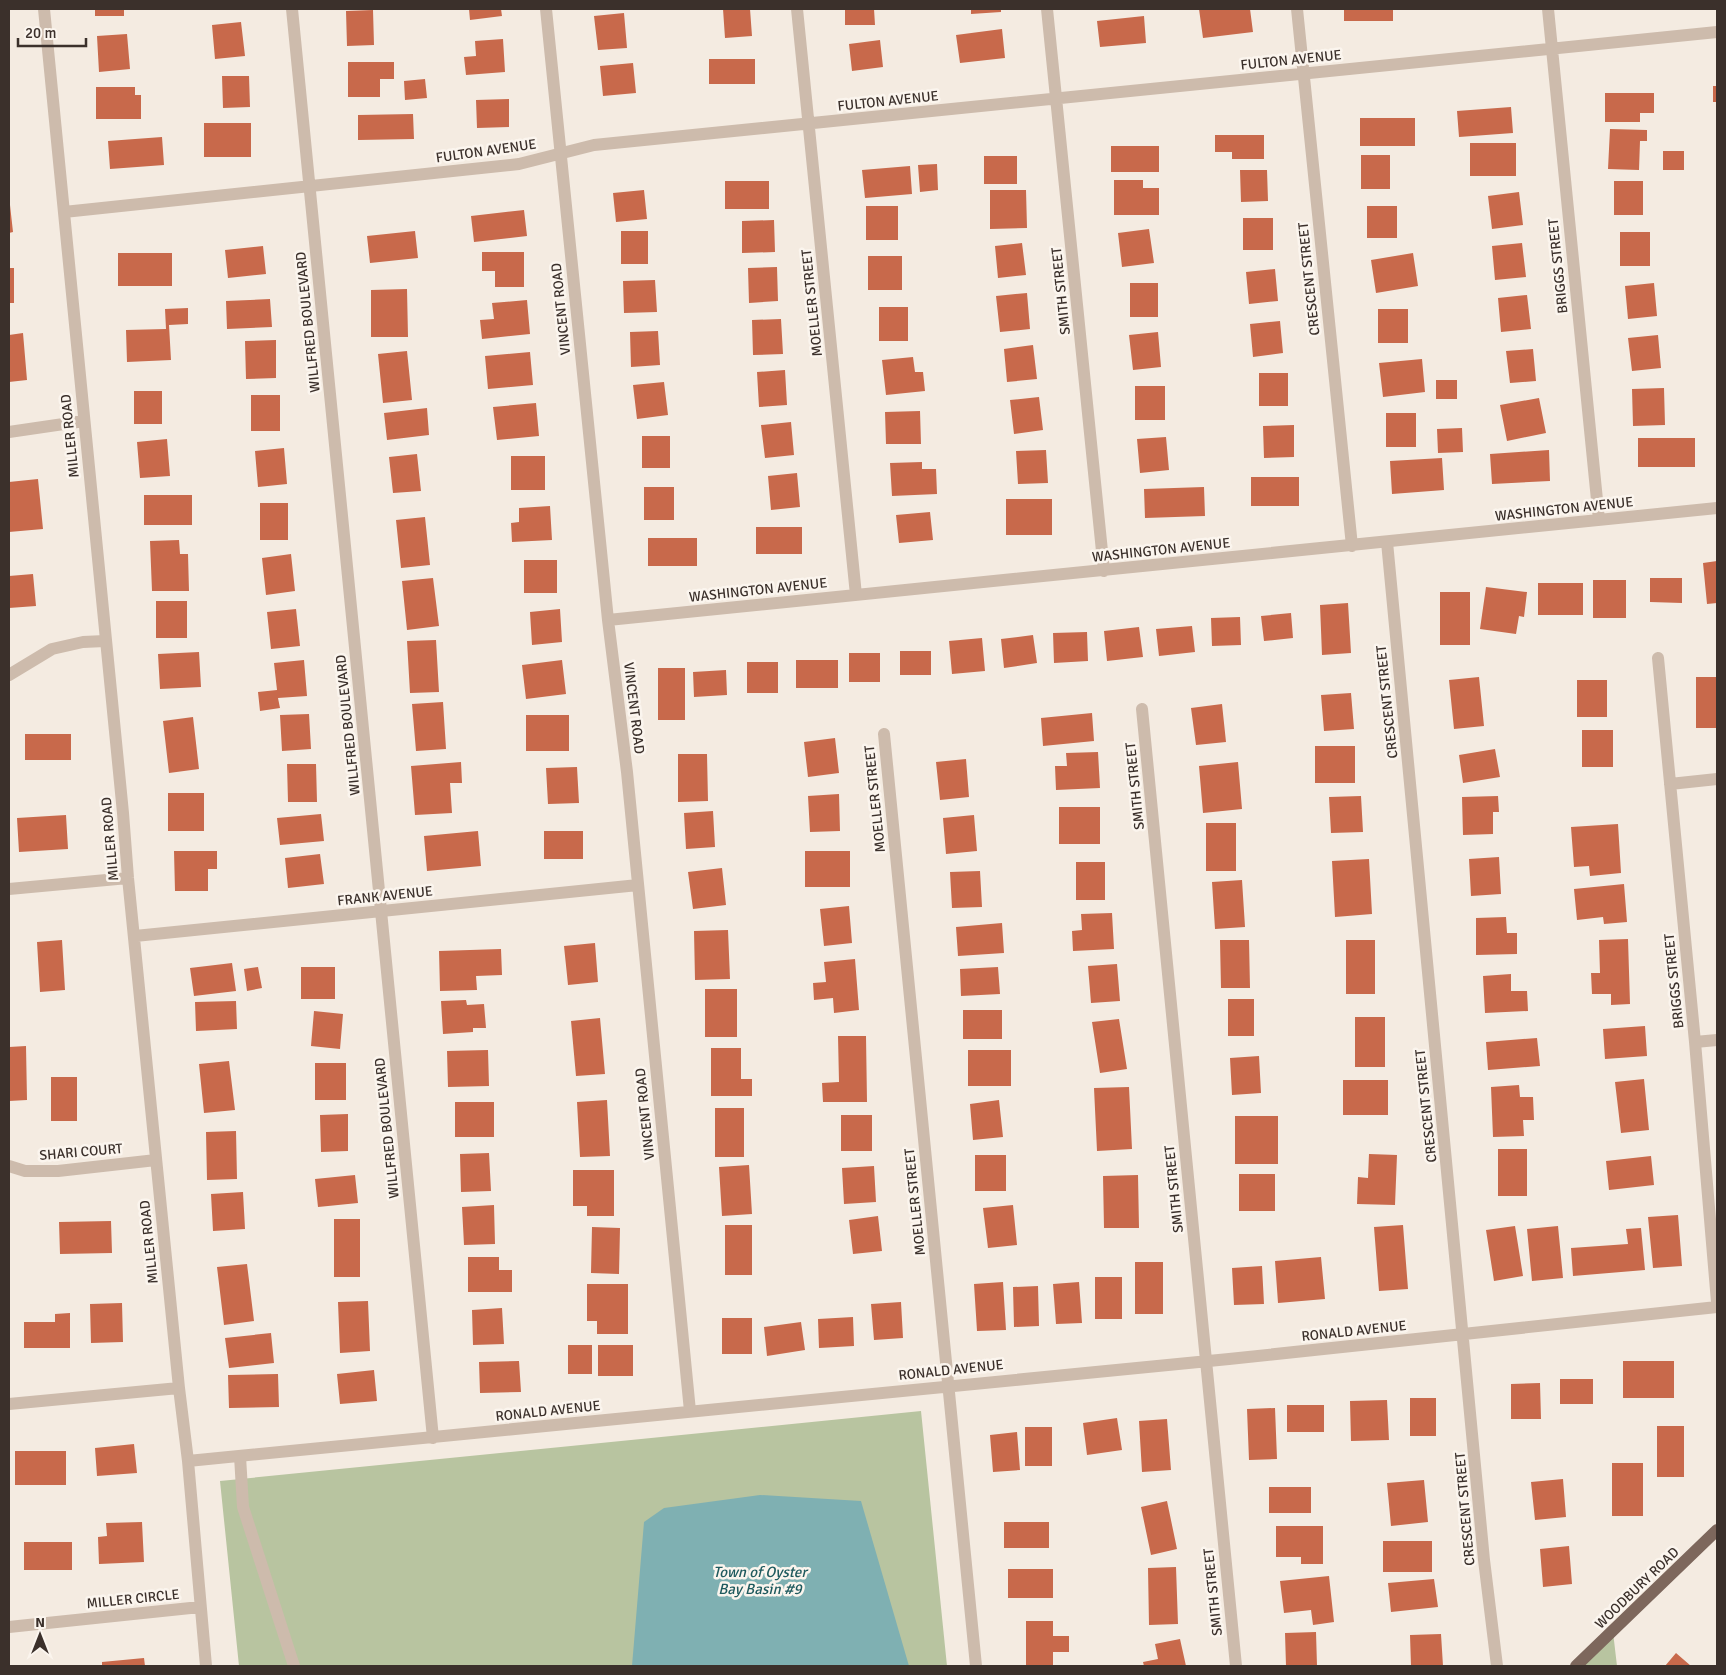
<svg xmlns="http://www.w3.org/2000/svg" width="1726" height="1675" viewBox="0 0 1726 1675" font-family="Signika,sans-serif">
  <rect width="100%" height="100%" fill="#f4ebe1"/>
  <!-- green -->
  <path fill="#b8c4a0" d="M921,1411L947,1666H239L220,1481Z
    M1613,1632L1617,1666H1576Z"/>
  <!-- water -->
  <path fill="#7fb0b2" d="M760,1495L861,1501L909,1666H632L644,1522L664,1508Z"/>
  <!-- building -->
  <path fill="#c8694b" d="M95,9H124V16H95Z
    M469,9H501L502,16L470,20Z
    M723,9H750L752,36L725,38Z
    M845,9H874L875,25H845Z
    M971,9H1001V12L971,14Z
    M1199,9H1250L1253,32L1203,38Z
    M1344,9H1393V21H1344Z
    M373,10L374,45L347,46L346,11Z
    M624,13L627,48L598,50L594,16Z
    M1144,16L1146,43L1100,47L1097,21Z
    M241,22L245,56L215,59L212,25Z
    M1002,29L1005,58L960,63L956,35Z
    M127,34L130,69L99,72L97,36Z
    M503,39L505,72L466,75L464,57L476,56L475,41Z
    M880,40L883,67L852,71L849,44Z
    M709,59H755V84H709Z
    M348,62H394V79H380V97H348Z
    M633,63L636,93L603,96L600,66Z
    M222,76H249L250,107L223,108Z
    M425,79L427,98L405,100L404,81Z
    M1713,86H1717V102H1713Z
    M96,87H135V95H141V119H96Z
    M1605,93H1654V113H1640V122H1605Z
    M509,99V127L477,128L476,100Z
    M1511,107L1513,133L1459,137L1457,111Z
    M413,114L414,139L358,140V115Z
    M1360,118H1415V146H1360Z
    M204,123H251V157H204Z
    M1610,129L1647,130V141H1640L1639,170L1608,169Z
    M1215,135H1264V159H1232V152H1215Z
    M162,137L164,165L110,169L108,141Z
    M1470,143H1516V176H1470Z
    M1111,146H1159V172H1111Z
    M1663,151H1684V170H1663Z
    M1361,155H1390V189H1361Z
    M984,156H1017V184H984Z
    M937,164L938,190L920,192L918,165Z
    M910,166L912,194L865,198L862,170Z
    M1240,170H1267L1268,201L1241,202Z
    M1114,180H1143V188H1159V215H1114Z
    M725,181H769V209H725Z
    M1614,181H1643V215H1614Z
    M644,190L647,219L616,222L613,193Z
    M990,190H1026L1027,228L990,229Z
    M1519,192L1523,225L1492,229L1488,196Z
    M9,205H10L13,232L9,233Z
    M866,206H898V240H866Z
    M1367,206H1397V238H1367Z
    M524,210L527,236L474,242L471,216Z
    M1243,218H1273V250H1243Z
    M774,220L775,252L742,253V221Z
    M1149,229L1154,263L1122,267L1118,233Z
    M415,231L418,258L370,263L367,236Z
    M621,231H648V264H621Z
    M1620,232H1650V266H1620Z
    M1022,243L1026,275L998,278L995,246Z
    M1522,243L1526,277L1495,280L1492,246Z
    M263,246L266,274L228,278L225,250Z
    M482,252H524V287H495V271H482Z
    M118,253H172V286H118Z
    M1413,253L1418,286L1376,293L1371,260Z
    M868,256H902V290H868Z
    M777,267L778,301L749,303L748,268Z
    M9,268H14V303H9Z
    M1275,269L1278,301L1249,304L1246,272Z
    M655,280L657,312L624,313L623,281Z
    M1130,283H1158V317H1130Z
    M1654,283L1657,316L1628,319L1625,286Z
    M407,289L408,337H371V290Z
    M1027,293L1030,329L1000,332L996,296Z
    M1527,295L1531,329L1501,332L1498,298Z
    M270,299L272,327L227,329L226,301Z
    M527,300L530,334L482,339L480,320L494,319L492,303Z
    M879,307H908V341H879Z
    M188,308V324L169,325L171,360L127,362L126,330L166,329L165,309Z
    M1378,309H1408V343H1378Z
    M781,319L783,354L753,355L752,320Z
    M1280,321L1283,353L1253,357L1250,324Z
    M658,331L660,365L631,367L630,332Z
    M1158,332L1161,367L1133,370L1129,335Z
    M23,333L27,380L9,382V335Z
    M1658,335L1661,368L1632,371L1628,338Z
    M276,340V378L246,379L245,341Z
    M1033,345L1037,379L1007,382L1004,349Z
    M1533,349L1536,381L1510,383L1506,351Z
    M407,351L412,400L383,403L378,354Z
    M530,352L533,385L488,389L485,356Z
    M913,357L915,372H923L925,391L886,395L882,360Z
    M1422,359L1425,392L1383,397L1379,363Z
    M785,370L787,405L759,407L757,372Z
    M1259,373H1288V406H1259Z
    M1436,380H1457V399H1436Z
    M664,382L668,415L637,419L633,385Z
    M1135,386H1165V420H1135Z
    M1664,388L1665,425L1633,426L1632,389Z
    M134,391H162V424H134Z
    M251,395H280V431H251Z
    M1039,397L1043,430L1014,434L1010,400Z
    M1539,398L1546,433L1507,441L1500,405Z
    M536,403L539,436L497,440L493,407Z
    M427,408L429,435L387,440L384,413Z
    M920,411L921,444H886L885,412Z
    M1386,413H1416V447H1386Z
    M791,422L794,455L765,458L761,425Z
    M1294,425V457L1264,458L1263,426Z
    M1462,428L1463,452L1438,453L1437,429Z
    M642,436H670V468H642Z
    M1166,437L1169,470L1140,473L1137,439Z
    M1638,438H1695V467H1638Z
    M167,439L170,476L140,478L137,442Z
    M284,448L287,484L258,487L255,451Z
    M1046,450L1048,483L1018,484L1016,451Z
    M1549,450L1550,481L1492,484L1490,454Z
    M417,454L421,491L393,493L389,457Z
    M511,456H545V490H511Z
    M1442,458L1444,490L1392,494L1390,461Z
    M922,462V469H936L937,494L892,496L890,463Z
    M797,473L800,507L771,510L768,476Z
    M1251,477H1299V506H1251Z
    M38,479L43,529L9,532V482Z
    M644,487H674V520H644Z
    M1204,487L1205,516L1145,518L1144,489Z
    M144,495H192V525H144Z
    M1006,499H1052V535H1006Z
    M260,503H288V540H260Z
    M550,506L552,540L512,542L511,523L519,522V508Z
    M930,512L933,540L899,543L896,515Z
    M425,517L430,565L401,568L396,520Z
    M756,527H802V554H756Z
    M648,538H697V566H648Z
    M179,540L180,554H188L189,591H152L150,541Z
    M291,554L295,591L266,595L262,558Z
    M524,560H557V593H524Z
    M1717,561V603L1707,604L1703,563Z
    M33,574L36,606L9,608V576Z
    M433,578L439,626L407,630L402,581Z
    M1650,578H1682V603L1650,602Z
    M1593,580H1626V618H1593Z
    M1538,583H1583V615H1538Z
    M1486,587L1527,592L1524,617L1519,616L1516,634L1480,629Z
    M1440,592H1470V645H1440Z
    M156,601H187V638H156Z
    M1348,603L1351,653L1322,655L1320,605Z
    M296,609L300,646L271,649L267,612Z
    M560,609L562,642L532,645L530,612Z
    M1291,613L1293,638L1264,641L1261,616Z
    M1240,617L1241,645L1212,646L1211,618Z
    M1192,626L1195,652L1159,656L1156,629Z
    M1139,627L1143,657L1107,661L1104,631Z
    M1087,632L1088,661L1054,663L1053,633Z
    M1033,635L1037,663L1004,668L1001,639Z
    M982,638L985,671L952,674L949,641Z
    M436,640L439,692L410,693L407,641Z
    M900,651H931V675H900Z
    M199,652L201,687L160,689L158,654Z
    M849,653H880V682H849Z
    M304,660L307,696L278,698L280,708L260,711L258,692L277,690L274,663Z
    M562,660L566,694L526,699L522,665Z
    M796,660H838V688H796Z
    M747,662H778V693H747Z
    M658,668H685V720H658Z
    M726,670L727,695L694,697L693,672Z
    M1479,677L1484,726L1454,729L1449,680Z
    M1696,677H1717V728H1696Z
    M1577,680H1607V717H1577Z
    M1351,693L1354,729L1324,731L1321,695Z
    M443,702L446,749L416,751L412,704Z
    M1222,704L1226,742L1196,745L1191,708Z
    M1092,713L1094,741L1043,746L1041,718Z
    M309,714L311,749L282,751L280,715Z
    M526,715H569V751H526Z
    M193,717L199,769L169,773L163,721Z
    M1582,730H1613V767H1582Z
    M25,734H71V760H25Z
    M835,738L839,773L808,777L804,742Z
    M1315,746H1355V783H1315Z
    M1495,749L1500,777L1463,783L1459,755Z
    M1098,752L1100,788L1056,790L1055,766H1067L1066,753Z
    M678,754H707L708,801L678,802Z
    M966,759L969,797L940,800L936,762Z
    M461,762L462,783H450L452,813L415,815L411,766Z
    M1238,762L1242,809L1203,813L1199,766Z
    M287,764H316L317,802H288Z
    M577,767L579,803L548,804L546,768Z
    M168,793H204V831H168Z
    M839,794L840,831L810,832L808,796Z
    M1361,796L1363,832L1331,833L1329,797Z
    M1498,796L1499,812H1493V834L1463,835L1462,797Z
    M1059,807H1100V844H1059Z
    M713,811L715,847L686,849L684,813Z
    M321,814L324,841L280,845L277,818Z
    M66,815L68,849L19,852L17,818Z
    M974,815L977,851L946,854L943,818Z
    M1206,823H1236V871H1206Z
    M1618,824L1621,873L1590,876L1589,866L1574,867L1571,827Z
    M478,831L481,866L427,871L424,836Z
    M544,831H583V859H544Z
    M174,851H217V869H208V891H175Z
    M805,851H850V887H805Z
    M320,854L324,884L288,888L285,858Z
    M1499,857L1501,894L1471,896L1469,859Z
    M1369,859L1372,914L1335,917L1332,861Z
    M1076,862H1105V900H1076Z
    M722,868L726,905L693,909L688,872Z
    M980,871L982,907L952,908L950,872Z
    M1242,880L1245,927L1215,929L1212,882Z
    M1624,884L1627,922L1604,924L1603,917L1577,920L1574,889Z
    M849,906L852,943L824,946L820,909Z
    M1112,913L1114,949L1073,951L1072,931L1082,930L1081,914Z
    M1506,917L1507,933H1517V954L1476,955V918Z
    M1002,923L1004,953L958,956L956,927Z
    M728,930L730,979L695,980L694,931Z
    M1628,939L1630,1004L1611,1005V994H1592L1591,973H1600L1599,940Z
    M62,940L65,990L40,992L37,942Z
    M1220,940H1249L1250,988H1221Z
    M1346,940H1375V994H1346Z
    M595,943L598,982L568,985L564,946Z
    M501,949L502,975L476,976L477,990L440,991L439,951Z
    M855,959L859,1010L834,1013L833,998L814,1000L813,983L826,982L824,962Z
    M232,963L236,991L194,996L190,968Z
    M1117,964L1120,1001L1091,1003L1088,966Z
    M258,967L262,988L247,991L244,969Z
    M301,967H335V999H301Z
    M998,967L1000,994L961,996L960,969Z
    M1511,974V991H1527L1528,1011L1485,1013L1483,976Z
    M705,989H737V1037H705Z
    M1228,999H1254V1036H1228Z
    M466,1000L467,1005L484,1004L486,1028H473V1032L443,1034L441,1001Z
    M236,1001L237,1029L196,1031L195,1002Z
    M963,1010H1002V1039H963Z
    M314,1011L343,1014L340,1049L311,1046Z
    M1355,1017H1385V1067H1355Z
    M600,1018L605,1074L576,1076L571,1021Z
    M1119,1019L1127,1069L1100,1073L1092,1022Z
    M1645,1026L1647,1056L1605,1059L1603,1029Z
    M838,1036H866L867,1102H823L822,1083L839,1082Z
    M1537,1038L1540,1066L1488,1070L1486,1042Z
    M26,1046L27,1100L9,1101V1047Z
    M711,1048H741V1079H752V1096H711Z
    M488,1050L489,1086L448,1087L447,1051Z
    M968,1050H1011V1086H968Z
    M1259,1056L1261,1093L1232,1095L1230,1058Z
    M229,1061L235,1110L204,1113L199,1064Z
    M315,1063H346V1100H315Z
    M51,1077H77V1121H51Z
    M1644,1079L1649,1130L1621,1133L1615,1082Z
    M1343,1080H1388V1115H1343Z
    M1519,1085L1520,1097H1533L1534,1120H1523L1524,1136L1493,1137L1491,1087Z
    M1129,1087L1132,1149L1097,1151L1094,1088Z
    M607,1100L610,1156L580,1157L577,1102Z
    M999,1100L1003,1137L973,1140L970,1104Z
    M455,1102H494V1137H455Z
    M715,1108H744V1157H715Z
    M348,1114V1151L321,1152L320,1115Z
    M841,1115H872V1151H841Z
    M1235,1116H1278V1164H1235Z
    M236,1131L237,1179L207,1180L206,1132Z
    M1498,1149H1527V1196H1498Z
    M489,1153L491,1191L461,1192L460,1154Z
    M1369,1154L1397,1155L1395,1205L1357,1204L1358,1177L1368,1178Z
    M975,1155H1006V1191H975Z
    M1651,1156L1654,1185L1609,1190L1606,1161Z
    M749,1165L752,1214L722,1216L719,1167Z
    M874,1166L876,1202L844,1204L842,1168Z
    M573,1170H614V1216H587V1206H573Z
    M1239,1174H1275V1211H1239Z
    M355,1175L358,1203L318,1207L315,1179Z
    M1138,1175L1139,1228H1104L1103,1176Z
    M243,1192L245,1229L213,1231L211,1194Z
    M494,1205L495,1244L464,1245L462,1207Z
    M1013,1205L1017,1245L988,1248L983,1208Z
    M1678,1215L1682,1266L1653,1268L1648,1217Z
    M878,1216L882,1251L853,1254L849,1220Z
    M334,1219H360V1277H334Z
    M111,1221L112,1253L60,1254L59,1222Z
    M725,1225H752V1275H725Z
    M1403,1225L1408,1289L1379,1291L1374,1227Z
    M1515,1226L1523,1276L1494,1281L1486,1230Z
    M1558,1226L1563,1278L1532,1281L1527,1229Z
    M592,1227L620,1228L619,1274L591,1273Z
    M1641,1228L1645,1270L1573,1276L1571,1248L1628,1244L1626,1229Z
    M468,1257H499V1270H512V1292H468Z
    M1321,1257L1325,1299L1278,1303L1275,1261Z
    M1135,1262H1163V1314H1135Z
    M247,1264L254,1321L224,1325L217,1267Z
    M1262,1266L1264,1304L1234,1305L1232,1268Z
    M1095,1277H1122V1319H1095Z
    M1003,1282L1006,1330L977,1331L974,1284Z
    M1079,1282L1082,1323L1056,1324L1053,1284Z
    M587,1284H628V1334H597V1321H587Z
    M1038,1286L1039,1326L1014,1327L1013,1287Z
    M368,1301L370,1351L340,1353L338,1302Z
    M901,1302L903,1338L874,1340L871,1304Z
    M122,1303L123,1342L91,1343L90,1304Z
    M502,1308L504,1344L473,1345L472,1310Z
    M70,1313V1348H24V1322H55V1314Z
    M853,1317L854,1346L819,1348L818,1319Z
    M722,1318H752V1354H722Z
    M801,1322L805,1350L767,1356L764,1327Z
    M271,1333L274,1363L229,1368L225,1338Z
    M568,1345H592V1374H568Z
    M598,1345H633V1376H598Z
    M519,1361L521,1392L480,1393L479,1362Z
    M1623,1361H1674V1398H1623Z
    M374,1370L377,1401L340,1404L337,1374Z
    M278,1374L279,1407L229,1408L228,1375Z
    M1560,1379H1593V1404H1560Z
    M1540,1383L1541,1419H1511V1384Z
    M1410,1398H1436V1436H1410Z
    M1387,1400L1389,1440L1351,1441L1350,1401Z
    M1287,1405H1324V1432H1287Z
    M1275,1408L1277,1459L1249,1460L1247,1409Z
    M1117,1418L1122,1450L1087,1455L1083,1423Z
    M1167,1419L1171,1470L1142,1472L1139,1421Z
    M1657,1426H1684V1477H1657Z
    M1025,1427H1052V1466H1025Z
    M1017,1432L1020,1470L993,1472L990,1435Z
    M134,1444L137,1473L97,1476L95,1448Z
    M15,1451H66V1485H15Z
    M1612,1463H1643V1516H1612Z
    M1563,1479L1566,1517L1535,1520L1531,1482Z
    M1424,1480L1428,1522L1391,1526L1387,1483Z
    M1269,1487H1311V1513H1269Z
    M1167,1501L1177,1549L1151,1555L1141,1507Z
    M142,1522L144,1562L99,1564L98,1537L107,1536L106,1523Z
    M1004,1522H1049V1548H1004Z
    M1276,1526H1323V1564H1301V1557H1276Z
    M1383,1541H1432V1572H1383Z
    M24,1542H72V1570H24Z
    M1569,1546L1572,1584L1543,1587L1540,1549Z
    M1176,1567L1178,1624L1149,1625L1148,1568Z
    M1008,1569H1053V1598H1008Z
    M1329,1576L1334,1622L1313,1625L1311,1610L1284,1613L1280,1581Z
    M1434,1579L1438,1607L1391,1612L1388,1583Z
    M1026,1621H1053V1636H1069V1652H1053V1666H1026Z
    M1316,1632L1317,1666H1286L1285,1633Z
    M1441,1634L1443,1666H1411L1410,1635Z
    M1180,1639L1186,1666H1144L1143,1662L1158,1659L1155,1644Z
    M1676,1653L1691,1666H1665Z
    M144,1658L145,1666H102V1662Z"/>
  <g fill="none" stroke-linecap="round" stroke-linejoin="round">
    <!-- minor -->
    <path stroke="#cdbbac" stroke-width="12" d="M44,9L123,813L128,878L179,1388L188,1461L206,1666
      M292,9L433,1438
      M546,9L608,620L627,772L690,1411
      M797,9L856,595
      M1047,9L1104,571
      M1297,9L1352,546
      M1548,9L1599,520
      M64,212L519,164L594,145L1717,32
      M9,432L84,421
      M1387,542L1484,1560L1497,1666
      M608,620L1717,508
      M1658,658L1695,1042L1717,1302
      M9,675L52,649L83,642L105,641
      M1142,709L1236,1666
      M884,734L976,1666
      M1670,784L1717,779
      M9,889L128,878
      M135,936L638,885
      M1695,1042L1717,1040
      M9,1166L25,1171H58L156,1160
      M9,1404L179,1388
      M240,1456L243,1507L294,1666
      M188,1461L1229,1359L1717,1307
      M9,1627L200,1607"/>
    <!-- major -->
    <path stroke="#7d675c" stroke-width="12" d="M1576,1666L1717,1530"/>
  </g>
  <g text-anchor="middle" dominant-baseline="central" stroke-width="5" stroke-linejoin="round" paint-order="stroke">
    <!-- street labels -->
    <g font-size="14" fill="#3b302b" stroke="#fbf5ee">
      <text transform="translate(1291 60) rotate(-6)">FULTON AVENUE</text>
      <text transform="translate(888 101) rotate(-6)">FULTON AVENUE</text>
      <text transform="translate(486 151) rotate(-8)">FULTON AVENUE</text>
      <text transform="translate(1558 266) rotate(-96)">BRIGGS STREET</text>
      <text transform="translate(1309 279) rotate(-96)">CRESCENT STREET</text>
      <text transform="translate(1061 291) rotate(-96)">SMITH STREET</text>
      <text transform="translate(812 303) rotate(-96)">MOELLER STREET</text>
      <text transform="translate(561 309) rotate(-96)">VINCENT ROAD</text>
      <text transform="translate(308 322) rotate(-96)">WILLFRED BOULEVARD</text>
      <text transform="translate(70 436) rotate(-96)">MILLER ROAD</text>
      <text transform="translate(1564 509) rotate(-6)">WASHINGTON AVENUE</text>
      <text transform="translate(1161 550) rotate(-6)">WASHINGTON AVENUE</text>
      <text transform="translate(758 590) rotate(-6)">WASHINGTON AVENUE</text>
      <text transform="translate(1387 702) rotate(-96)">CRESCENT STREET</text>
      <text transform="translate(634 708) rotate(83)">VINCENT ROAD</text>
      <text transform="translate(348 725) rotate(-96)">WILLFRED BOULEVARD</text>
      <text transform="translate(1135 786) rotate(-96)">SMITH STREET</text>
      <text transform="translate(875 799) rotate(-96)">MOELLER STREET</text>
      <text transform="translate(110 839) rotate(-95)">MILLER ROAD</text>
      <text transform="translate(385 896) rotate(-6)">FRANK AVENUE</text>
      <text transform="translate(1674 981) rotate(-96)">BRIGGS STREET</text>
      <text transform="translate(1426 1106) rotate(-96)">CRESCENT STREET</text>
      <text transform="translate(645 1114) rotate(-96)">VINCENT ROAD</text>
      <text transform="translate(387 1128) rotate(-96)">WILLFRED BOULEVARD</text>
      <text transform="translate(81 1152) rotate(-5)">SHARI COURT</text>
      <text transform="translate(1174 1189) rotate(-96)">SMITH STREET</text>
      <text transform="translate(915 1202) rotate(-96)">MOELLER STREET</text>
      <text transform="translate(149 1242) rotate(-96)">MILLER ROAD</text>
      <text transform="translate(1354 1331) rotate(-6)">RONALD AVENUE</text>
      <text transform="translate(951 1370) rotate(-6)">RONALD AVENUE</text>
      <text transform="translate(548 1411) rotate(-6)">RONALD AVENUE</text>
      <text transform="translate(1465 1509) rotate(-95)">CRESCENT STREET</text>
      <text transform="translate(1637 1588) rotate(-44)">WOODBURY ROAD</text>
      <text transform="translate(1213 1592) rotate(-96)">SMITH STREET</text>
      <text transform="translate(133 1599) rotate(-6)">MILLER CIRCLE</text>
    </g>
    <!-- water labels -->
    <g font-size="15" font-style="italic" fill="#1f5a5e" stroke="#fbf5ee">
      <text x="760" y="1572">Town of Oyster<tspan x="760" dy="17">Bay Basin #9</tspan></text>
    </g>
  </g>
  <!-- border -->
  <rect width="1726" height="1675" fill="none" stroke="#3b302b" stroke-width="20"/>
  <!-- north arrow -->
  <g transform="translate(40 1635)" stroke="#fbf5ee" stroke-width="4" paint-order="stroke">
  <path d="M0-4L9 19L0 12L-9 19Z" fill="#3b302b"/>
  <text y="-8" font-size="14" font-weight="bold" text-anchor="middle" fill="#3b302b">N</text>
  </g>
  <!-- scale -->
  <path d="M18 38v8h68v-8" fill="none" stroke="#3b302b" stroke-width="2.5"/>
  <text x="25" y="38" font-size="15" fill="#3b302b" stroke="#fbf5ee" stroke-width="4" paint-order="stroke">20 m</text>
</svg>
